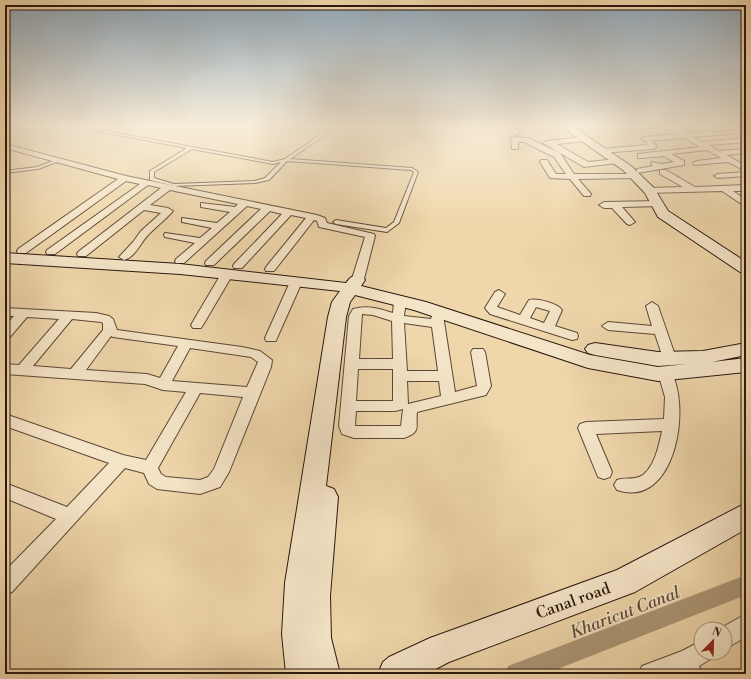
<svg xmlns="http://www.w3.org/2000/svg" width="751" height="679" viewBox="0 0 751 679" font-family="'Libre Bodoni',serif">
  <rect width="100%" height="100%" fill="#efd7ab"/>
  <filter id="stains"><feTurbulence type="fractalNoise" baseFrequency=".005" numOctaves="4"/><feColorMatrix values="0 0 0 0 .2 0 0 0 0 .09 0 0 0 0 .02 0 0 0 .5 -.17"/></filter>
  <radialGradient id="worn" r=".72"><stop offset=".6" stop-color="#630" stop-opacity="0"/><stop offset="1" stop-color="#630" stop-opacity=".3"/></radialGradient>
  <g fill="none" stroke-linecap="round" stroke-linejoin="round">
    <!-- canal -->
    <path fill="#ac9676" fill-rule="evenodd" d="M746,575V595L545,674H505L508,666L516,663Z"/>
    <defs>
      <path id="lane" d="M69,126H79L273,162L285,159L333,126H338L290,159L412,168L418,172L399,223L387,232L336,224L333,222L336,220L386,228L394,222L414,172L411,170L287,161L269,180L255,183L174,186L150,180V171L187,148ZM192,149L273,164L281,162L265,178L255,181L174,184L154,178V172Z
        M56,160L59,161L38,169L5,173V171L37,167Z"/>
      <path id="street" d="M507,126H514L520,134L515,135Z
        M535,126H543L545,129L540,130Z
        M637,126H663L631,131L628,129Z
        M665,126H674L687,133L745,130L746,132L743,133L693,137L702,142L746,138V142L709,145L718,151L746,149V153L726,155L746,166V171L728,162L694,165L693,163L697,161L721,158L707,150L671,154L684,161V165L637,173V169L653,166L651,164L652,162L661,164L674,162L664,156L641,158H638V154L700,147L684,138L645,141L641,139L645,137L678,134Z
        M511,137L528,138L560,153L574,174H635L639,176L635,178L578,179L591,194L590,196H584L570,179L550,178L540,162L541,160H547L556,174H566L554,157L524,142H518V149H512Z
        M583,137H586V141L557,144L588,162L617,159L621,161L617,163L584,167L543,143L547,141Z
        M646,141H652L657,147L653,149L602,153L598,151L602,149L647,145Z
        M5,144L126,176L317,215L325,218L327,223L374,234L375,236L364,279L358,282L352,279L365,237L319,227L317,221L314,220L274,271H266L265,269L266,267L306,218L291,215L242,268H234L233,266L234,264L282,214L270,211L214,265H206L205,263L206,261L261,209L247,206L184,263H176L175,261L176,259L195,243L165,237L164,235L165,233L200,238L212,228L182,222V218L217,223L230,212L201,207V203L235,207L238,204L170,190L150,205L168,208L173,211C166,219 157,226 150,233C141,241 136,257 124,260L119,257L133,242L141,231L161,213L144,210L86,256H78L77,254L78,252L161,188L148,185L55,254H47L46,252L47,250L140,184L126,181L26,253H18L17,251L18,249L118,179L5,148Z
        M660,170H666L695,187L746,185V191H733L746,200V207L722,191L647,193V189L650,188L683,187L660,174Z
        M746,172V176L718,178L714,176L718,174Z
        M658,201L661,202V206L622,207L635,222L630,225L627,224L612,208H604L599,205L604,202Z
        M227,271L233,274L203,325L201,328H193L191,325L221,274Z
        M296,279L302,282L277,338L276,341H266L265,338L290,282Z
        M499,290L505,294L497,307L520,315L529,300C537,298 557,303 562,310L555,326L577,333L578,336L577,339L572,340L490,314L485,308L495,292ZM536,307L550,311L544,323L530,318Z
        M400,297L406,301L404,316L431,319L433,312H441L443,315L455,392L477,386L471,352L473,349H483L485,352L491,386L486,395L417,412C415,427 422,432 404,438H354L342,434L339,426L349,316L353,309C367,305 378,308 393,313L394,301ZM362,314L373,315L392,321L393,359H359ZM404,323L432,327L438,371H407ZM358,369H393V401H356ZM407,381H439L441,396L408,404ZM403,409L401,426H355L356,411H395Z
        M652,302L658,306L676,358L674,361H664L655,334L608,330L602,326L608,322L652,326L646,306Z
        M5,308L96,313L109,316L113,319L117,330L242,347L260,351L272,360L271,367L229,472L220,487L200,494L157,489L149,484L144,473L125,468L12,592L5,595V571L56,519L5,498V483L67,507L109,463L5,426V414L123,455L146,460L186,392L163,390L145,384L5,374V364L19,365L59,319L27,317L10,337L5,338V326L14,316H5ZM72,319L101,322L103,323V330L71,369L33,366ZM111,336L113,337L178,346L160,378L147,374L86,370ZM190,348L251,357L258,362L247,387L172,381ZM200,393L243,397L214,469L208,477L200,480L166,477L161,474L158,468Z
        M665,368L670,370C692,405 676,510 617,490L614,485L617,480C624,477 632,480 639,477C654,471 659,445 662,431L596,434L612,472L610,477L604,479L598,477L596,472L578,428L580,424L586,422L664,419L665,397L658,373L660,370Z
        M746,614V637L725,649V629H719Z
        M701,641V653H712L709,660L699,666L702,674H639L642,666L682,651Z"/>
      <path id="secondary" d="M560,126H572L631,166L654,188L668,211L746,262V274L740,272L658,217L645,193L623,170Z
        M5,253L180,264L346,283C351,276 354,274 363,277L365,280L361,286L426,302L590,355L658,367L687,364L658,366L595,355L588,353L585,349L588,345L595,343L658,352L703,351L746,343V355L712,362L746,358V372L658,381L588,368L414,310L355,295L350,302L346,317L326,486L334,489L338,497L330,596L331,638L340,674H286L282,634L285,583L328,317L332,302L340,291L180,274L5,263Z
        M746,503V529L635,592L449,662L426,674H378L383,662L389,657L430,638L617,570Z"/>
    </defs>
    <!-- lane casing -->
    <use href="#lane" stroke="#5c4736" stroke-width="2"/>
    <!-- street casing -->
    <use href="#street" stroke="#5c4736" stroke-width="2"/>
    <!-- secondary casing -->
    <use href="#secondary" stroke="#2b170f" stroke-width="2"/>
    <!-- lane -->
    <use href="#lane" fill="#f5e5c8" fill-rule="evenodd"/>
    <!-- street -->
    <use href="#street" fill="#f5e5c8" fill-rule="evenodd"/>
    <!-- secondary -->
    <use href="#secondary" fill="#f5e5c8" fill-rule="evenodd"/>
  </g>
  <!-- sky -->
  <linearGradient id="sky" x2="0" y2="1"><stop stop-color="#90a8ba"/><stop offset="0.57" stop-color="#f8edd9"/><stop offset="1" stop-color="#f8edd9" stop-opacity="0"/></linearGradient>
  <rect width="751" height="221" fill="url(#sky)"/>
  <g text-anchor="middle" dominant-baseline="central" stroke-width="3" stroke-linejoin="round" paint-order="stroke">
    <!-- near-street labels -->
    <g font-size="16" fill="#2b170f" stroke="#f5e5c8">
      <text transform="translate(573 601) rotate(-20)">Canal road</text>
    </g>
    <!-- near-water labels -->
    <g font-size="17" font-style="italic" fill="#5f4a38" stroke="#f5e5c8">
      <text transform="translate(625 613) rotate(-21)">Kharicut Canal</text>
    </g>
  </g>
  <!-- margin -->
  <rect width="751" height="679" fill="none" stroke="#efd7ab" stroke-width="20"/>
  <rect x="6" y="6" width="739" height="667" fill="none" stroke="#2b170f" stroke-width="2"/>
  <rect x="10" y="10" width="731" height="659" fill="none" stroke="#2b170f"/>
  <!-- north arrow -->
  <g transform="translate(713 641) rotate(23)"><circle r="19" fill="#f5e5c8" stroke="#a4937e"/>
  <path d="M0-3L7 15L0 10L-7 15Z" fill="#8f2418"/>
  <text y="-6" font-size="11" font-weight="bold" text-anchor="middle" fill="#2b170f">N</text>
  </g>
  <rect width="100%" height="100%" filter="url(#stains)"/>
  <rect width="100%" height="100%" fill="url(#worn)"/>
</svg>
